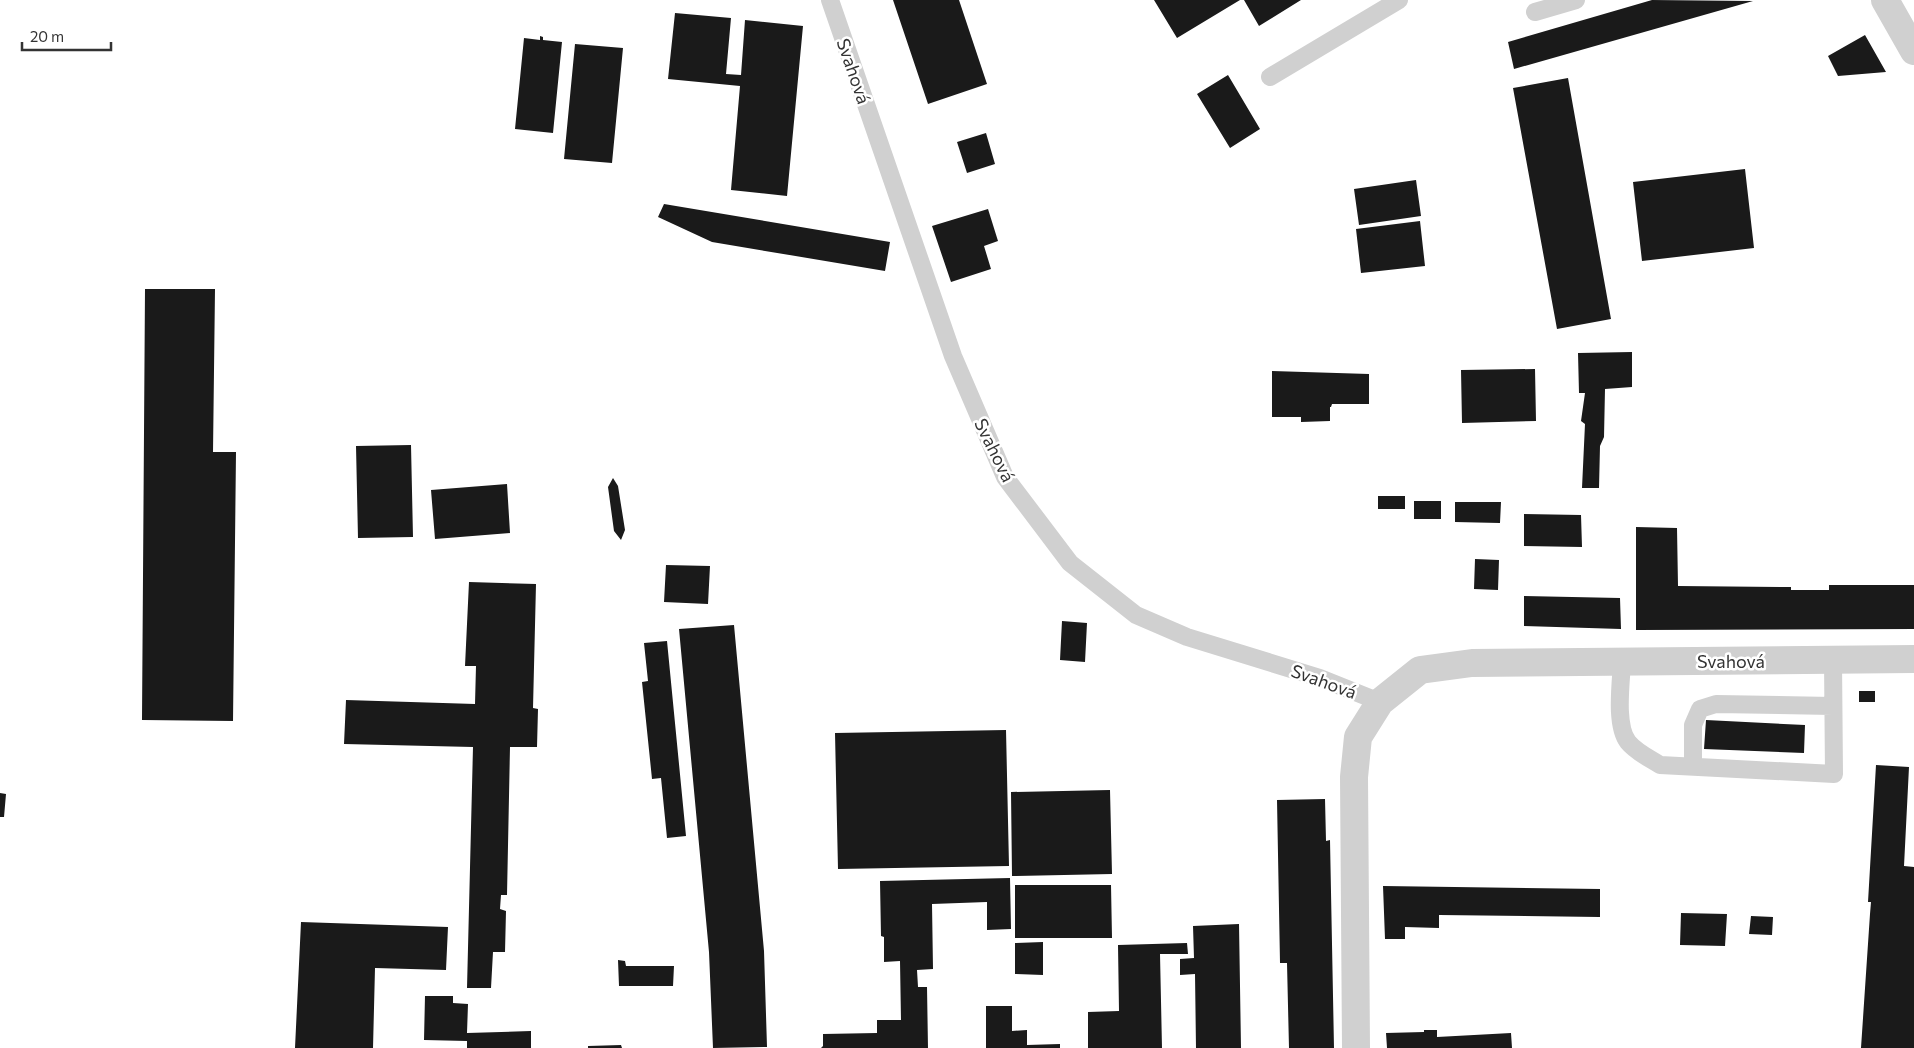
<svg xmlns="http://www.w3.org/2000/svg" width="1914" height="1048" viewBox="0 0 1914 1048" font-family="Commissioner,sans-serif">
  <rect width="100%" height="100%" fill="#fff"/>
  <!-- building -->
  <path fill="#1a1a1a" d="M893,0H959L987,84L928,104Z
    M1154,0H1240L1177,38Z
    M1244,0H1301L1259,26Z
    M1652,0L1753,1L1514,69L1508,42Z
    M675,13L731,18L726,74L741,75L745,20L803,26L787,196L731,190L740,86L668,79Z
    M1865,35L1886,72L1838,76L1828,56Z
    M540,36L543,37V40L562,42L553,133L515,129L524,38L540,40Z
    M575,44L623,48L612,163L564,159Z
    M1228,75L1260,129L1230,148L1197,94Z
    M1568,78L1611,319L1557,329L1513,88Z
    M986,133L995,164L967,173L957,142Z
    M1745,169L1754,248L1642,261L1633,182Z
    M1416,180L1421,216L1359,225L1354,189Z
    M664,204L890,242L885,271L712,242L658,217Z
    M988,209L998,241L984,246L991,269L951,282L932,226Z
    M1420,221L1425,266L1361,273L1356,229Z
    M145,289H215L213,452H236L233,721L142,720Z
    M1632,352V387L1605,389L1604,437L1600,446L1599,488H1582L1585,424L1581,421L1585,393H1579L1578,353Z
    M1535,369L1536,421L1462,423L1461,370Z
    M1272,371L1369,374V404H1332L1331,407H1330V421L1301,422V417H1272Z
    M411,445L413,537L358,538L356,446Z
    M613,478L618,486L625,530L621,540L614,531L608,487Z
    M507,484L510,533L435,539L431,490Z
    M1378,496H1405V509H1378Z
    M1414,501H1441V519H1414Z
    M1455,502H1501L1500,523L1455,522Z
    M1524,514L1581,515L1582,547L1524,546Z
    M1636,527L1677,528L1678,586L1791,587V590H1829V585H1914V629L1636,630Z
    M1475,559L1499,560L1498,590L1474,589Z
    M666,565L710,566L708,604L664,602Z
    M469,582L536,584L533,708L538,709L537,747H510L507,895H501L500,909L506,911L505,952H493L491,988H467L473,747L344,744L346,700L475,704L476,666H465Z
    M1524,596L1620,598L1621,629L1524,626Z
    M1062,621L1087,623L1085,662L1060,660Z
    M734,625L764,951L767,1047L713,1048L709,952L679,629Z
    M667,641L686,836L667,838L661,778L652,779L642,682L648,681L644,643Z
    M1859,691H1875V702H1859Z
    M1706,720L1805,725L1804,753L1704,749Z
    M1006,730L1009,866L838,869L835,733Z
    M1876,765L1909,767L1904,866L1914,867V1048H1861L1870,914L1871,902H1868Z
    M1110,790L1112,874L1012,876L1011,792Z
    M0,793L6,794L4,817H0Z
    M1325,799L1326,841L1330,840L1334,1048H1289L1287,963H1280L1277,800Z
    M1010,878L1011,929L987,930V902L932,904L933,969L917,970L918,987H927L928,1048H821L823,1046V1034L877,1033V1020H901L900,961L884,962V937L881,936L880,881Z
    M1015,885H1111L1112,938H1015Z
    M1383,886L1600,889V917L1439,915V928L1405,927V939H1385Z
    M1681,913L1727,914L1725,946L1680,945Z
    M1751,916L1773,917L1772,935L1749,934Z
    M301,922L448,927L446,970L375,968L373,1048H295Z
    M1239,924L1241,1048H1196L1195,974L1180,975V959L1194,958L1193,926Z
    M1043,942V975L1015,974V943Z
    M1187,943L1188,954H1160L1162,1048H1088V1012L1119,1011L1118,945Z
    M618,960L625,961L626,966H674L673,986H619Z
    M425,996H453V1003L468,1004L467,1033L531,1031V1048H467V1041L424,1040Z
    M986,1006H1012V1031L1027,1030V1045L1060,1044V1048H986Z
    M1424,1030H1437V1037L1511,1033L1512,1048H1387L1386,1033L1424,1032Z
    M621,1045L622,1048H588V1046Z"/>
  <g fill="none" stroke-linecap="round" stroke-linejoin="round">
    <!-- service -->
    <path stroke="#d0d0d0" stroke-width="18" d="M830,0L953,356L1005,477L1070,563L1136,615L1187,637L1320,678L1380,702
      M1535,12L1576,0
      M1270,77L1399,0
      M1622,662C1621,683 1615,725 1628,742C1636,752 1649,758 1660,765L1834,774L1833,660
      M1693,767V725L1700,709L1716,704L1833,706"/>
    <!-- minor -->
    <path stroke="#d0d0d0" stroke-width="28" d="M1356,1048L1354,777L1358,737L1380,702L1420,670L1472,663L1914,659"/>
    <!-- tertiary -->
    <path stroke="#d0d0d0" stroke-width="28" d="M1885,0L1914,51"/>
  </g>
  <g text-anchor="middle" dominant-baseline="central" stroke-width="5" stroke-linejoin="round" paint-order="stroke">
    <!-- street labels -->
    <g font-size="18" fill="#333" stroke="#fff">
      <text transform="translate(854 71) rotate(71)">Svahová</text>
      <text transform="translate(995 450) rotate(64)">Svahová</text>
      <text x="1731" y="661">Svahová</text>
      <text transform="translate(1324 681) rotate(20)">Svahová</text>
    </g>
  </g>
  <!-- scale -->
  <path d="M22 42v8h89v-8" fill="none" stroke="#333333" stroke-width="2.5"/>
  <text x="30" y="42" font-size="15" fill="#333333" stroke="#ffffff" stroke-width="4" paint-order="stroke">20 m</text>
</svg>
